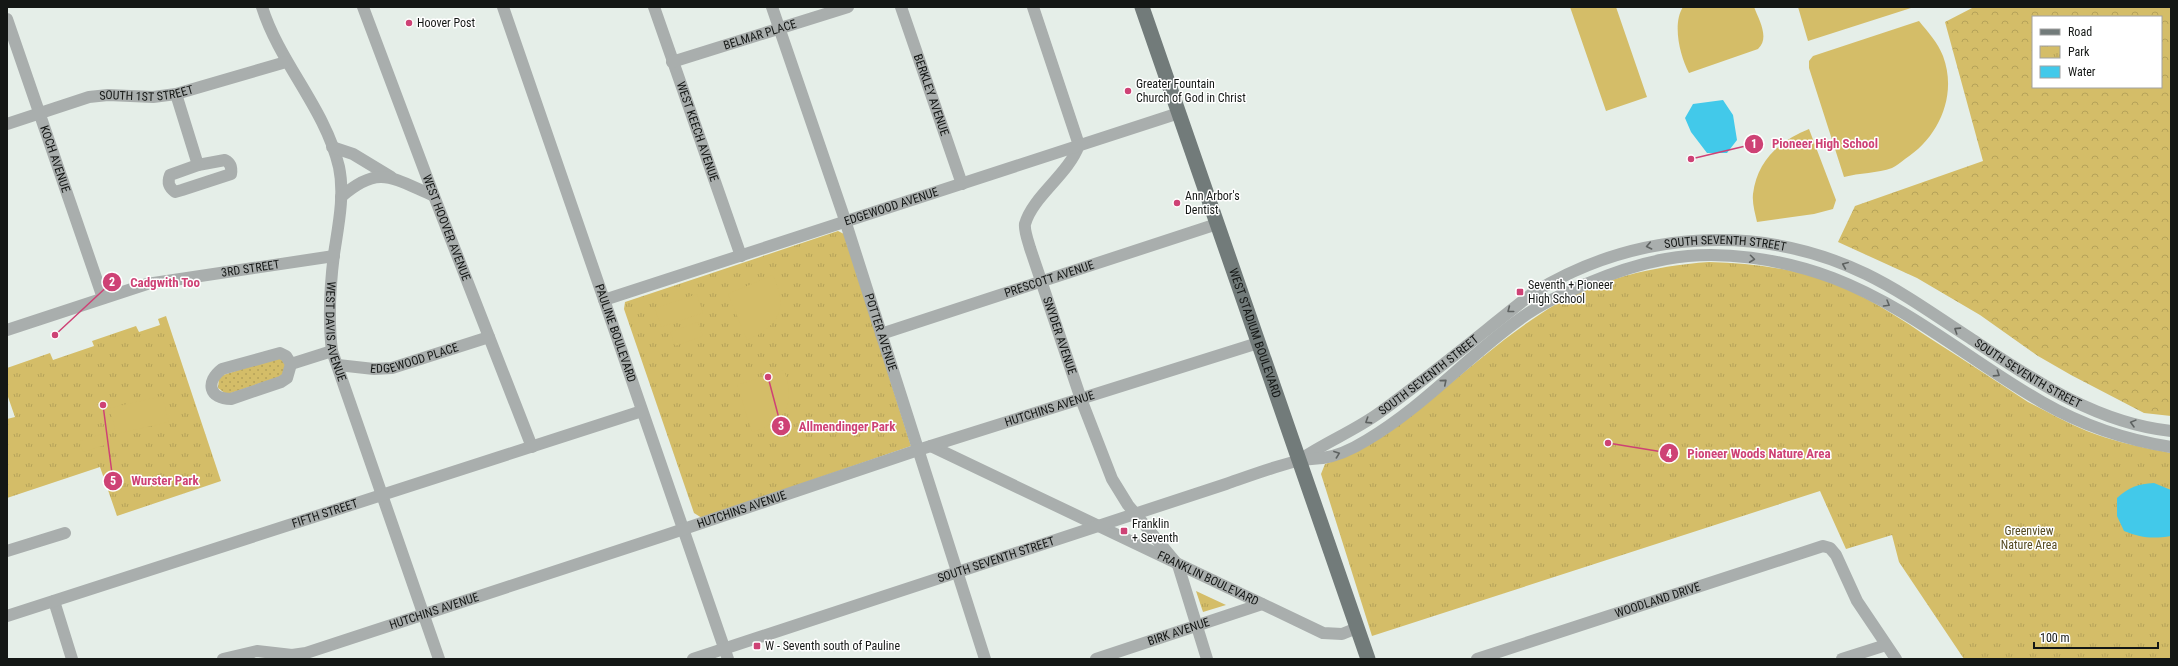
<svg xmlns="http://www.w3.org/2000/svg" width="2178" height="666" viewBox="0 0 2178 666" font-family="'Roboto Condensed',sans-serif">
  <defs>
    <pattern id="grass-dots" width="8" height="8" patternUnits="userSpaceOnUse"><rect width="8" height="8" fill="#d4bd68"/><path d="M2 2h.1M6 6h.1" fill="none" stroke="#b5a259" stroke-width="1.8" stroke-linecap="round"/></pattern>
    <pattern id="forest-crowns" width="20" height="18" patternUnits="userSpaceOnUse"><rect width="20" height="18" fill="#d4bd68"/><path d="M2 6a3 3 0 1 1 6 0M12 15a3 3 0 1 1 6 0" fill="none" stroke="#b5a259"/></pattern>
    <pattern id="park-tufts" width="24" height="20" patternUnits="userSpaceOnUse"><rect width="24" height="20" fill="#d4bd68"/><path d="M3 7l-1-3M5 7V3M7 7l1-3M15 17l-1-3M17 17v-4M19 17l1-3" fill="none" stroke="#b5a259"/></pattern>
  </defs>
  <rect width="100%" height="100%" fill="#e5eee8"/>
  <!-- grass -->
  <path fill="url(#grass-dots)" d="M273,359H281L286,365L282,376L231,393L226,394L218,388L219,378L223,375Z"/>
  <!-- forest -->
  <path fill="url(#forest-crowns)" fill-rule="evenodd" d="M1974,7H2171V416L2144,413L2071,375L2038,356L1980,315L1917,278L1838,242L1855,206L1983,161L1945,22ZM2033,17H2161V87H2033Z"/>
  <!-- park -->
  <path fill="url(#park-tufts)" d="M838,231L844,234L911,446L702,518L694,513L624,309L625,302Z
    M1709,262C1755,263 1800,269 1842,287C1874,301 1903,320 1931,339C1964,360 1996,381 2028,402C2050,413 2072,426 2095,434C2120,443 2146,448 2171,453V659H1964L1899,562L1892,535L1846,549L1820,491L1372,636L1321,474L1325,464C1336,460 1348,456 1359,450C1427,411 1481,351 1548,309C1597,279 1653,266 1709,262Z
    M166,316L221,481L117,516L100,467L7,498V419L15,417L7,394V368L50,353L53,360L94,346L92,341L136,326L139,332L160,325L158,319Z
    M1196,591L1226,605L1203,612Z"/>
  <!-- pitch -->
  <path fill="#d4bd68" d="M1570,7H1616L1647,97L1606,111Z
    M1683,7H1754C1759,20 1770,38 1758,49L1689,73C1680,56 1672,24 1683,7Z
    M1798,7H1911V8L1808,41Z
    M1919,21C1928,32 1938,43 1943,56C1958,96 1938,138 1905,159C1901,162 1896,166 1892,168C1878,173 1859,173 1844,177L1809,68V61L1813,56Z
    M1809,129L1836,200L1833,209L1814,214L1757,222C1755,213 1752,203 1753,194C1757,161 1779,141 1809,129Z
    M773,275C788,308 780,326 747,340L728,294Z
    M697,294L703,313L661,327L655,308Z
    M698,322L703,336L675,346L670,332Z
    M784,370C796,404 787,421 752,432L737,385Z
    M162,396L169,422L116,434L110,408Z
    M102,434L105,445L83,452L79,441Z"/>
  <!-- water -->
  <path fill="#42c9ea" d="M1723,100L1733,115L1737,140L1727,153H1707L1691,132L1685,118L1693,104Z
    M2154,483L2171,490V536C2153,539 2141,538 2124,531L2117,516V498C2129,487 2138,484 2154,483Z"/>
  <g fill="none" stroke-linecap="round" stroke-linejoin="round">
    <!-- minor -->
    <g stroke="#a9aead" stroke-width="12">
      <path id="s1" d="M262,7C280,64 325,108 339,167C345,195 338,227 334,254C330,286 328,319 332,351L439,659"/>
      <path id="s2" d="M363,7L434,196L532,447"/>
      <path id="s3" d="M503,7L728,659"/>
      <path id="s4" d="M654,7L741,256"/>
      <path id="s5" d="M772,7L843,214L985,659"/>
      <path id="s6" d="M901,7L962,184"/>
      <path id="s7" d="M1033,7L1079,145C1068,175 1033,196 1025,224C1024,230 1028,241 1030,248L1081,399L1112,479L1128,505L1178,565L1207,659"/>
      <path id="s8" d="M7,19L103,298"/>
      <path id="s9" d="M672,62L848,7"/>
      <path d="M176,94L198,165"/>
      <path id="s10" d="M7,124L89,97L108,95L153,97L176,94L286,62"/>
      <path d="M332,147L353,154L391,177"/>
      <path d="M225,160C231,163 232,168 231,174L182,190L175,192C169,187 167,183 170,175L198,165Z"/>
      <path d="M341,197C379,164 392,178 434,196"/>
      <path id="s11" d="M604,300L1179,113"/>
      <path id="s12" d="M7,330L147,284L334,256"/>
      <path id="s13" d="M881,334L1217,224"/>
      <path d="M280,353L286,356L291,364L287,378L281,382L231,399C209,399 205,382 222,369Z"/>
      <path d="M291,364L332,351"/>
      <path id="s14" d="M338,365L374,369L392,368L489,337"/>
      <path id="s15" d="M931,446L1323,633L1342,634L1357,628"/>
      <path id="s16" d="M1301,459C1326,442 1354,431 1379,413C1432,375 1482,333 1533,293C1634,231 1758,222 1866,274C1903,292 1936,316 1970,338C2032,379 2095,423 2171,431"/>
      <path d="M7,551L65,533"/>
      <path d="M54,601L72,659"/>
      <path id="s17" d="M7,616L642,411"/>
      <path id="s18" d="M223,659L257,651L292,655L306,653L666,535L918,450L1258,343"/>
      <path id="s19" d="M693,659L1226,484C1249,476 1273,467 1297,461C1305,459 1314,459 1323,458C1337,456 1354,448 1367,440C1423,407 1467,357 1520,319C1540,304 1563,294 1586,284C1612,273 1638,264 1666,259C1720,249 1782,259 1833,278C1909,307 1972,362 2042,402C2082,425 2126,440 2171,447"/>
      <path id="s20" d="M1096,659L1262,604"/>
      <path id="s21" d="M1477,659L1823,546L1830,548L1836,555L1857,601L1896,659"/>
      <path d="M1842,659L1886,645"/>
    </g>
    <!-- major -->
    <path stroke="#727b7a" stroke-width="15" id="s22" d="M1142,7L1368,659"/>
  </g>
  <!-- one-way arrows -->
  <defs><path id="oneway-chevron" d="M-2-3.5L2.5 0L-2 3.5" fill="none" stroke-width="1.6" stroke-linecap="round" stroke-linejoin="round"/></defs>
  <g stroke="#5e6261">
    <use href="#oneway-chevron" transform="translate(1649 246) rotate(168)"/>
    <use href="#oneway-chevron" transform="translate(1752 259) rotate(7)"/>
    <use href="#oneway-chevron" transform="translate(1845 265) rotate(-157)"/>
    <use href="#oneway-chevron" transform="translate(1887 304) rotate(30)"/>
    <use href="#oneway-chevron" transform="translate(1510 310) rotate(142)"/>
    <use href="#oneway-chevron" transform="translate(1957 330) rotate(-147)"/>
    <use href="#oneway-chevron" transform="translate(1997 374) rotate(33)"/>
    <use href="#oneway-chevron" transform="translate(1444 382) rotate(-40)"/>
    <use href="#oneway-chevron" transform="translate(1368 421) rotate(147)"/>
    <use href="#oneway-chevron" transform="translate(2133 423) rotate(-165)"/>
    <use href="#oneway-chevron" transform="translate(1337 454) rotate(-20)"/>
  </g>
  <!-- markers -->
  <g fill="#ce4275" stroke="#fff" stroke-width="1.5">
    <circle cx="409" cy="23" r="4"/>
    <circle cx="1128" cy="91" r="4"/>
    <circle cx="1177" cy="203" r="4"/>
    <rect x="1516" y="288" width="8" height="8" rx="2"/>
    <rect x="1120" y="527" width="8" height="8" rx="2"/>
    <rect x="753" y="642" width="8" height="8" rx="2"/>
  </g>
  <g text-anchor="middle" dominant-baseline="central" stroke-width="3" stroke-linejoin="round" paint-order="stroke">
    <!-- poi labels -->
    <g font-size="12" fill="#141715" stroke="#fff" text-anchor="start">
      <text x="417" y="23">Hoover Post</text>
      <text x="1136" y="84">Greater Fountain<tspan x="1136" dy="14">Church of God in Christ</tspan></text>
      <text x="1185" y="196">Ann Arbor's<tspan x="1185" dy="14">Dentist</tspan></text>
      <text x="1528" y="285">Seventh + Pioneer<tspan x="1528" dy="14">High School</tspan></text>
      <text x="1132" y="524">Franklin<tspan x="1132" dy="14">+ Seventh</tspan></text>
      <text x="765" y="646">W - Seventh south of Pauline</text>
    </g>
    <!-- street labels -->
    <g font-size="12" fill="#141715" stroke="#fff">
      <text stroke="none"><textPath href="#s9" startOffset="92">BELMAR PLACE</textPath></text>
      <text stroke="none"><textPath href="#s10" startOffset="144">SOUTH 1ST STREET</textPath></text>
      <text stroke="none"><textPath href="#s6" startOffset="93">BERKLEY AVENUE</textPath></text>
      <text stroke="none"><textPath href="#s4" startOffset="132">WEST KEECH AVENUE</textPath></text>
      <text stroke="none"><textPath href="#s8" startOffset="148">KOCH AVENUE</textPath></text>
      <text stroke="none"><textPath href="#s11" startOffset="302">EDGEWOOD AVENUE</textPath></text>
      <text stroke="none"><textPath href="#s2" startOffset="236">WEST HOOVER AVENUE</textPath></text>
      <text stroke="none"><textPath href="#s16" startOffset="488">SOUTH SEVENTH STREET</textPath></text>
      <text stroke="none"><textPath href="#s12" startOffset="252">3RD STREET</textPath></text>
      <text stroke="none"><textPath href="#s13" startOffset="177">PRESCOTT AVENUE</textPath></text>
      <text stroke="none"><textPath href="#s1" startOffset="344">WEST DAVIS AVENUE</textPath></text>
      <text stroke="none"><textPath href="#s5" startOffset="343">POTTER AVENUE</textPath></text>
      <text stroke="none"><textPath href="#s3" startOffset="345">PAULINE BOULEVARD</textPath></text>
      <text stroke="none"><textPath href="#s22" startOffset="345">WEST STADIUM BOULEVARD</textPath></text>
      <text stroke="none"><textPath href="#s7" startOffset="359">SNYDER AVENUE</textPath></text>
      <text stroke="none"><textPath href="#s14" startOffset="78">EDGEWOOD PLACE</textPath></text>
      <text stroke="none"><textPath href="#s16" startOffset="824">SOUTH SEVENTH STREET</textPath></text>
      <text stroke="none"><textPath href="#s16" startOffset="153">SOUTH SEVENTH STREET</textPath></text>
      <text stroke="none"><textPath href="#s18" startOffset="867">HUTCHINS AVENUE</textPath></text>
      <text stroke="none"><textPath href="#s18" startOffset="543">HUTCHINS AVENUE</textPath></text>
      <text stroke="none"><textPath href="#s17" startOffset="334">FIFTH STREET</textPath></text>
      <text stroke="none"><textPath href="#s19" startOffset="319">SOUTH SEVENTH STREET</textPath></text>
      <text stroke="none"><textPath href="#s15" startOffset="307">FRANKLIN BOULEVARD</textPath></text>
      <text stroke="none"><textPath href="#s21" startOffset="190">WOODLAND DRIVE</textPath></text>
      <text stroke="none"><textPath href="#s18" startOffset="219">HUTCHINS AVENUE</textPath></text>
      <text stroke="none"><textPath href="#s20" startOffset="87">BIRK AVENUE</textPath></text>
    </g>
    <!-- park labels -->
    <g font-size="12" fill="#554a21" stroke="#fff">
      <text x="2029" y="531">Greenview<tspan x="2029" dy="14">Nature Area</tspan></text>
    </g>
  </g>
  <!-- callouts -->
  <path fill="none" stroke="#ce4275" stroke-width="1.5" d="M1691 159L1754 144M55 335L112 282M768 377L781 426M1608 443L1669 453M103 405L113 481"/>
  <g fill="#ce4275" stroke="#fff" stroke-width="1.5">
    <circle cx="1691" cy="159" r="4"/>
    <circle cx="55" cy="335" r="4"/>
    <circle cx="768" cy="377" r="4"/>
    <circle cx="1608" cy="443" r="4"/>
    <circle cx="103" cy="405" r="4"/>
    <circle cx="1754" cy="144" r="10"/>
    <circle cx="112" cy="282" r="10"/>
    <circle cx="781" cy="426" r="10"/>
    <circle cx="1669" cy="453" r="10"/>
    <circle cx="113" cy="481" r="10"/>
  </g>
  <g font-size="12" text-anchor="middle" font-weight="bold" fill="#fff">
    <text x="1754" y="148">1</text>
    <text x="112" y="286">2</text>
    <text x="781" y="430">3</text>
    <text x="1669" y="458">4</text>
    <text x="113" y="485">5</text>
  </g>
  <g font-size="13" text-anchor="middle" font-weight="bold" fill="#ce4275" stroke="#fff" stroke-width="3" stroke-linejoin="round" paint-order="stroke">
    <text x="1825" y="148">Pioneer High School</text>
    <text x="165" y="287">Cadgwith Too</text>
    <text x="847" y="431">Allmendinger Park</text>
    <text x="1759" y="458">Pioneer Woods Nature Area</text>
    <text x="165" y="485">Wurster Park</text>
  </g>
  <!-- border -->
  <rect width="2178" height="666" fill="none" stroke="#141715" stroke-width="16"/>
  <!-- legend -->
  <rect x="2032" y="16" width="130" height="72" fill="#ffffff" stroke="#a1a2a1"/>
  <rect x="2040" y="29" width="20" height="6" fill="#727b7a" stroke="#a1a2a1"/>
  <text x="2068" y="36" font-size="12" fill="#141715">Road</text>
  <rect x="2040" y="46" width="20" height="12" fill="url(#park-tufts)" stroke="#a1a2a1"/>
  <text x="2068" y="56" font-size="12" fill="#141715">Park</text>
  <rect x="2040" y="66" width="20" height="12" fill="#42c9ea" stroke="#a1a2a1"/>
  <text x="2068" y="76" font-size="12" fill="#141715">Water</text>
  <!-- scale -->
  <path d="M2034 642v6h124v-6" fill="none" stroke="#141715" stroke-width="2"/>
  <text x="2040" y="642" font-size="12" fill="#141715" stroke="#ffffff" stroke-width="3" paint-order="stroke">100 m</text>
</svg>
